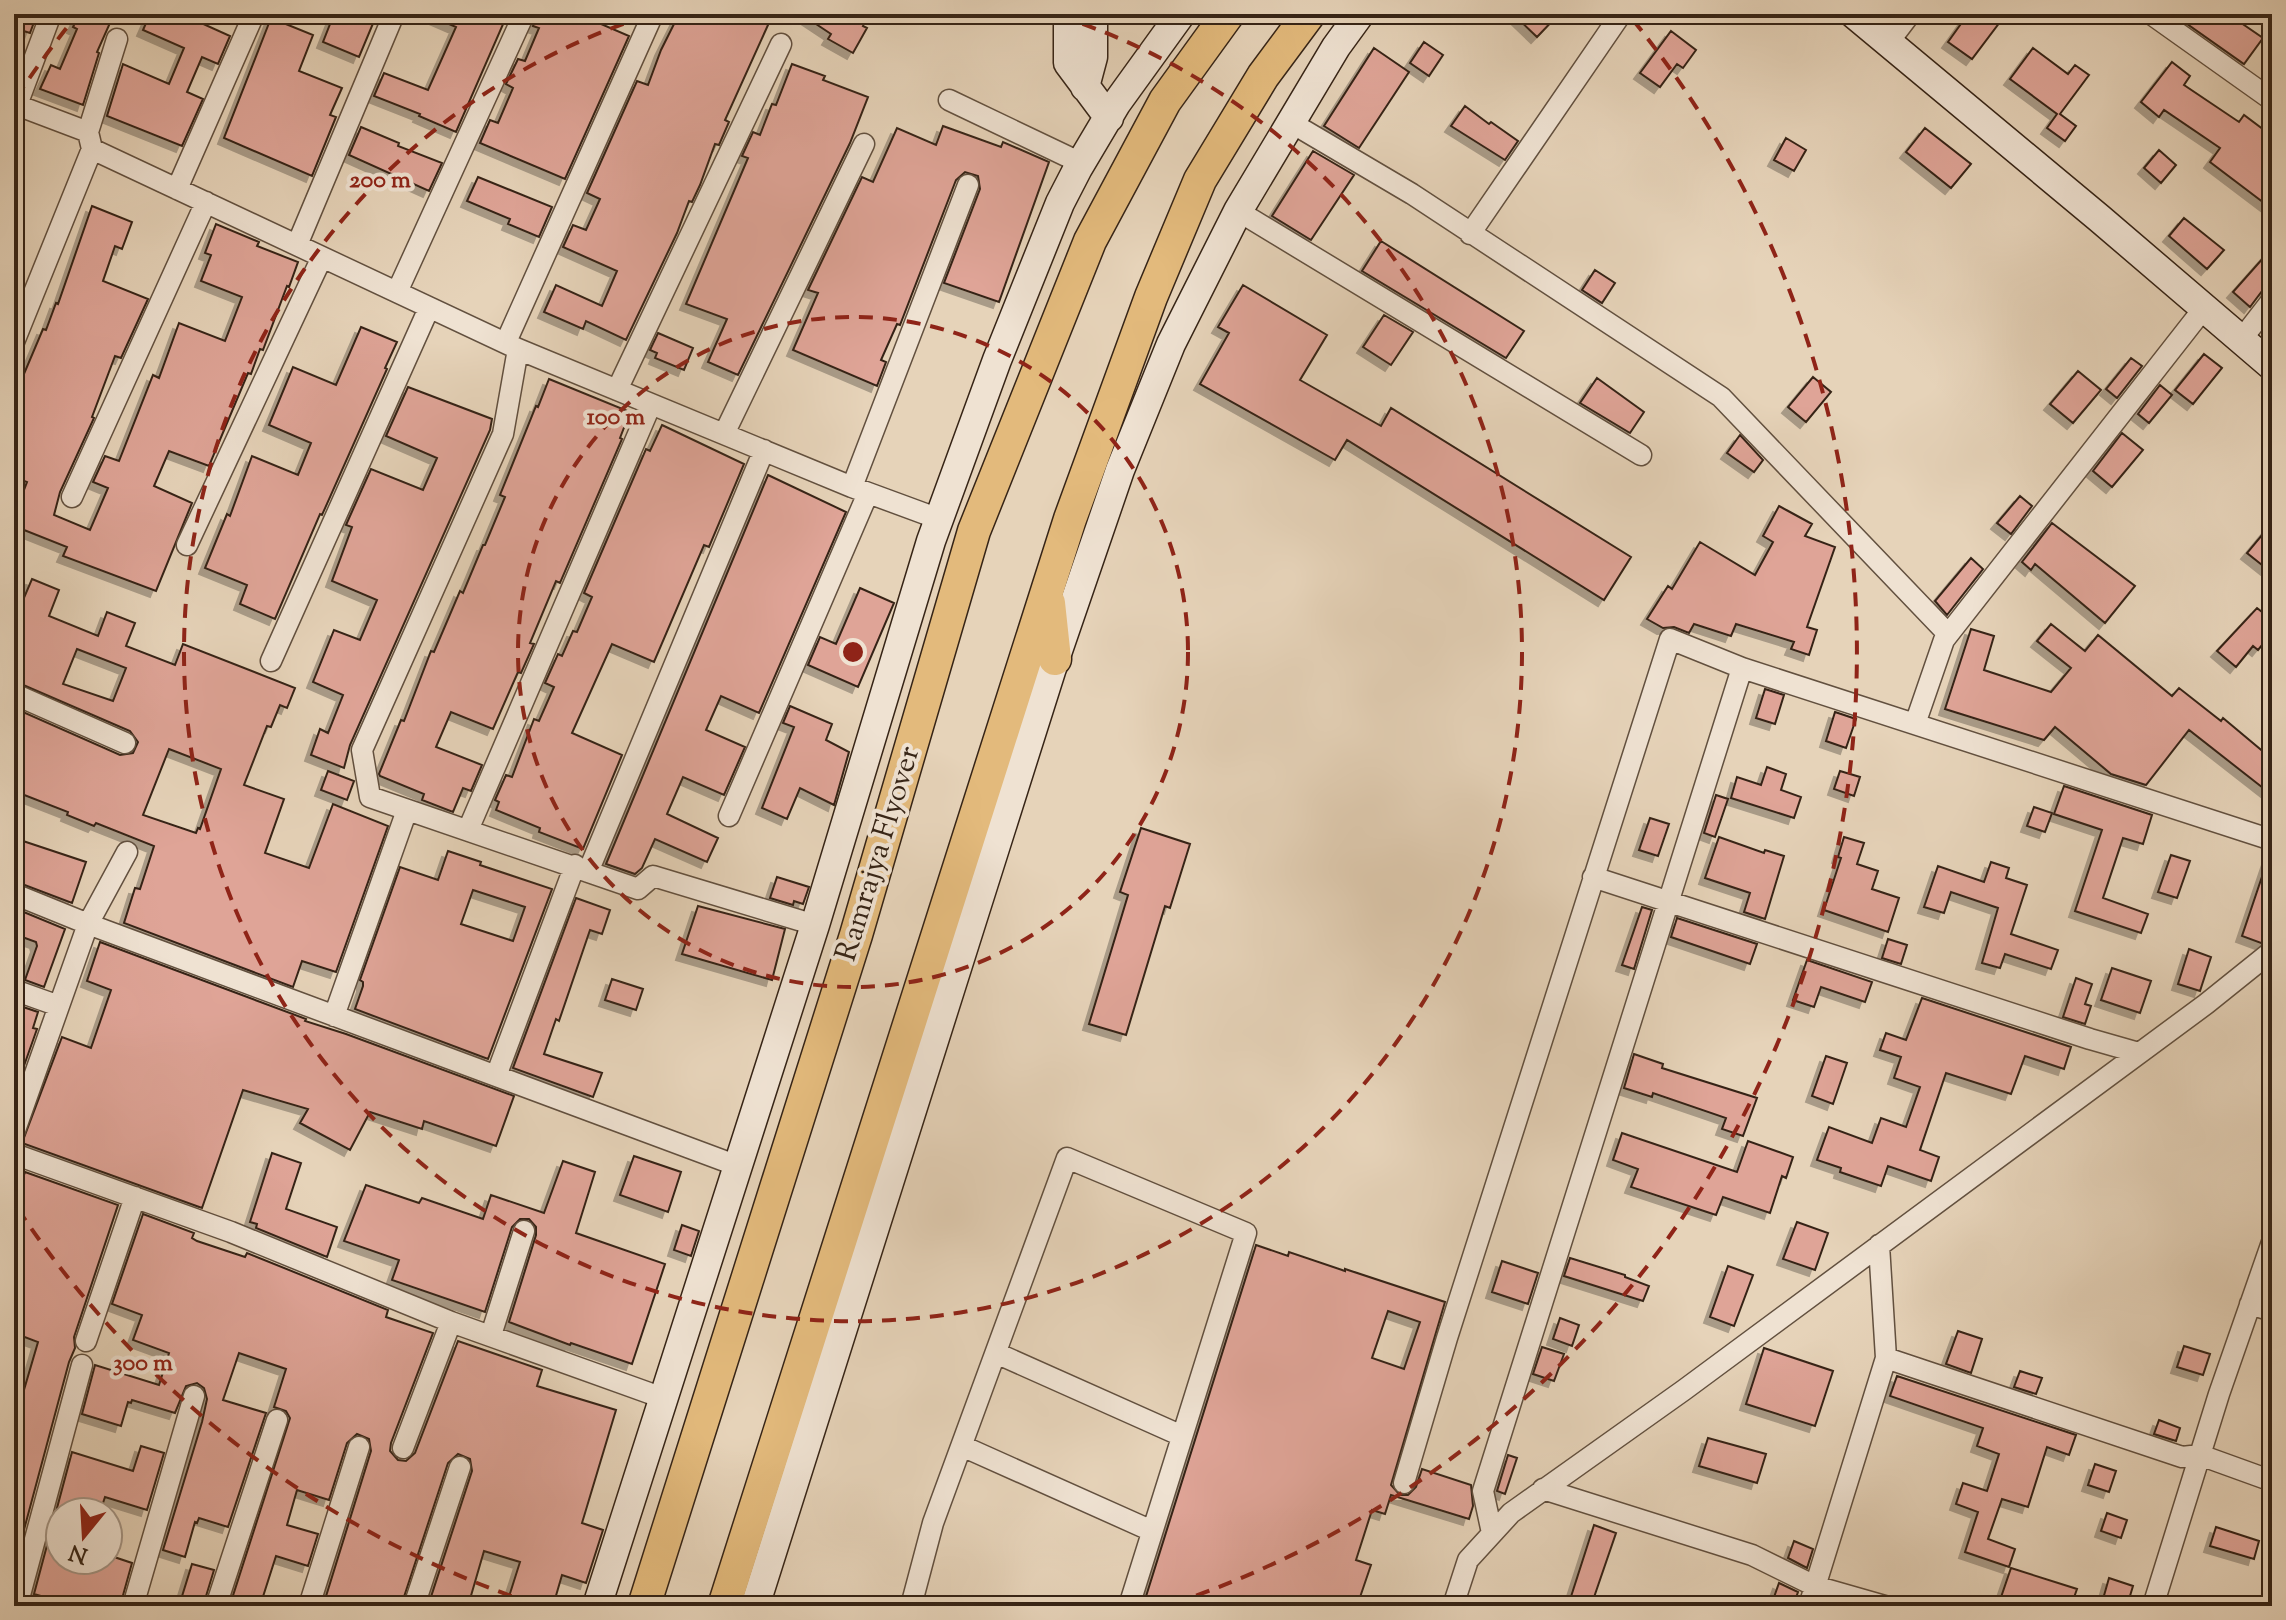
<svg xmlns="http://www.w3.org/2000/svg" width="2286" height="1620" viewBox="0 0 2286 1620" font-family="'Sorts Mill Goudy',serif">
  <defs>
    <filter id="shadow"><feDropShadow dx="-6" dy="6" stdDeviation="0" flood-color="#0004"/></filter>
  </defs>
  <rect width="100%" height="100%" fill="#e6d3b9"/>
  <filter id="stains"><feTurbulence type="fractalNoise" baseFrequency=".0025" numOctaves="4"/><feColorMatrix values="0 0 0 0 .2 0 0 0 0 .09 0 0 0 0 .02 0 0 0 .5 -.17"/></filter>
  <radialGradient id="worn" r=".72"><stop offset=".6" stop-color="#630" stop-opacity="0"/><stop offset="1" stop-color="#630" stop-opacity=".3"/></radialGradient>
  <!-- building -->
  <path fill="#dfa497" stroke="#362416" stroke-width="2" fill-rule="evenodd" filter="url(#shadow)" d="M14,14H37L30,33L14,28Z
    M79,14H114L97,52L99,53L83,105L40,89L51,65L60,69L77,29L73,27Z
    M150,14H192L190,18L230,36L218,64L202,57L187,92L203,99L182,146L107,116L123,64L169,84L184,48L143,30Z
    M334,14H377L359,57L323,42Z
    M426,14H510L507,15L456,132L419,116L420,114L374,96L384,73L428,90L456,27Z
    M537,14H578L629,36L565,179L480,143L490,120L498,123L513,88L506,84L518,59L525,61L539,28L533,26Z
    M679,14H773L725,120L729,122L719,145L715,144L700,185L692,202L689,201L677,233L626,340L586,321L583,329L544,312L556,285L602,306L617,271L563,247L573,225L586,230L600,199L587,193L637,81L648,85L661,50Z
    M801,14H870L863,26L867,28L853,53L828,39L831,34Z
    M1513,14H1559L1537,37Z
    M1968,14H2006L1972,59L1948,42Z
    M2173,14H2228L2263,38L2244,64Z
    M271,18L313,35L299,71L342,88L330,115L336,117L312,176L224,138Z
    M1671,31L1696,50L1683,68L1677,64L1660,87L1640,73Z
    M1424,42L1443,55L1429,76L1410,63Z
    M1374,48L1409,72L1359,148L1324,126Z
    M2033,48L2068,74L2075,65L2089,75L2060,114L2076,126L2065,141L2047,128L2057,114L2010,79Z
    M2172,62L2190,76L2184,85L2239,122L2244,115L2272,136V209L2210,162L2220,148L2164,110L2159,117L2141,102Z
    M792,64L825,76L823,80L868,97L850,143L738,375L708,362L727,319L686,304L748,158L742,156L753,132L760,135L772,104L776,105Z
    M1465,106L1489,124L1491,122L1518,141L1505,160L1451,126Z
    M943,126L1001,147L1003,142L1049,162L999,302L944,283L980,189L978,176L965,172L956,180L900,325L897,324L881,360L886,362L877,386L793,350L818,293L808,290L862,177L873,182L897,128L936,145Z
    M361,127L399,143L398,146L442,163L429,191L349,155Z
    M1925,128L1971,164L1951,188L1906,152Z
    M1786,138L1806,150L1794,171L1774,160Z
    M2159,150L2176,165L2161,183L2144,168Z
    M1313,151L1354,175L1311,240L1272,216Z
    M478,177L552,207L539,237L508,224L510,219L467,201Z
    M92,206L132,222L122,249L115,246L103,281L148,299L121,358L115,356L92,417L94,418L60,492L54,515L90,530L108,488L93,482L105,456L119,461L153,375L159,378L179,323L225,341L242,297L201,281L211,255L205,253L216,224L259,242L257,246L298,262L289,287L287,286L263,350L260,349L251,374L248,373L209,466L169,451L154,486L192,503L156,591L63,556L67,547L14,526V516L27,482L14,477V387L18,388L43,329L46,330L56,303L58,304Z
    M2184,218L2224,250L2207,269L2169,236Z
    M1381,241L1524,331L1506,358L1362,271Z
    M2272,248V287L2262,291L2250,307L2233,292Z
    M1595,270L1615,283L1602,303L1582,290Z
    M1243,285L1327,335L1300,380L1381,426L1391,408L1631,557L1604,600L1347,440L1335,460L1200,384L1229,333L1218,327Z
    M1384,315L1413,332L1391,365L1363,347Z
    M361,327L397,342L385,368L387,369L322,515L320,514L275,619L240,604L247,585L205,568L227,514L230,516L252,456L298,475L311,443L269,425L293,367L336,385Z
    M658,333L693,348L684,370L655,358L657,353L650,350Z
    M2204,354L2222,368L2193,404L2175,390Z
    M2131,358L2142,366L2117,398L2106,389Z
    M2078,371L2101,390L2073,423L2050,404Z
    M1813,377L1831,392L1806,422L1788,407Z
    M1597,378L1644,412L1630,433L1580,403Z
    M549,379L630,412L620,438L622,439L560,583L556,581L530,643L534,644L521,673L518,672L493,729L451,712L436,747L482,765L471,791L463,788L453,812L422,800L424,794L380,776L379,774L401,720L404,721L431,651L434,652L460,591L463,593L483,545H485L505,497L500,495L536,406L538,407Z
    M2160,385L2172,395L2149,423L2138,414Z
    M408,387L492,419L490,430L350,745L344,768L311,755L320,729L328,733L343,695L313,682L334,630L360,640L377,600L332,581L352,527L346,525L371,469L423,490L437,458L386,436Z
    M662,425L744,464L709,547L704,545L654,662L612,644L572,733L622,755L583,849L539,832L540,828L496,810L499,802L495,800L506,775L512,777L534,719L539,721L554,687L545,683L558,654L562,656L573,631L577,632L592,597L584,593L646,449L650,451Z
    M2122,433L2143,450L2112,487L2093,471Z
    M1740,435L1763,460L1754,472L1727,453Z
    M768,475L846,512L759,713L721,696L706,730L745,747L724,795L683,777L667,814L718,838L707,862L655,839L642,868L635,874L609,865L606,864Z
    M2020,496L2032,506L2011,534L1997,523Z
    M1779,506L1812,524L1805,536L1835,547L1807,627L1817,630L1809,655L1791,649L1794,642L1736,624L1731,636L1694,624L1689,633L1674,627L1663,628L1647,619L1668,586L1672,589L1700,542L1755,575L1773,542L1763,536Z
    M2052,523L2135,586L2105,623L2035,564L2031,570L2022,562Z
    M2272,523V573L2247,553Z
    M1971,558L1983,569L1947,615L1935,601Z
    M32,579L59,590L49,616L98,636L107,612L135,623L126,646L175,665L183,644L295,688L287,708L280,705L271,727L267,726L244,785L284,799L265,853L309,868L333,804L388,826L336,972L302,961L293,987L124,923L135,888L140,889L154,846L96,823L94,826L67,815L68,812L14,791V708L120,755L133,753L138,742L130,731L14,681V621ZM77,649L126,668L113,701L63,684ZM169,749L221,769L200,829L198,828L196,833L143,815Z
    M860,588L894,603L858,687L808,665L820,637L836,644Z
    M2257,608L2272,620V633L2258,650L2253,646L2236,667L2217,651Z
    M2051,624L2085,651L2098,635L2172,696L2179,688L2221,721L2223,718L2272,759V795L2189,730L2146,785L2111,774L2055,727L2044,740L1945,709L1971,629L1994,636L1984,670L2051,692L2071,668L2037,641Z
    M1765,689L1784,695L1775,724L1756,718Z
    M790,706L832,724L826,740L849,752L834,805L800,788L787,819L762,808L794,727L783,723Z
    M1835,712L1856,719L1846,748L1826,741Z
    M1767,767L1786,774L1781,790L1801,797L1794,818L1731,798L1737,777L1761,785Z
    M328,771L354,781L347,800L321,790Z
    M1840,771L1860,777L1854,796L1834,789Z
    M2064,786L2152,815L2143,844L2123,838L2103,898L2148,914L2141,933L2075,911L2102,830L2054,814Z
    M1716,795L1728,799L1715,837L1704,833Z
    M2034,807L2052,813L2045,832L2027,826Z
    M1650,818L1669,824L1658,856L1639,850Z
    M1141,828L1190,844L1170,908L1165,906L1126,1035L1089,1024L1128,895L1120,892Z
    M1719,837L1764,853L1765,850L1784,856L1765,919L1744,912L1750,893L1705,878Z
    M1844,837L1864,843L1857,864L1878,871L1872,889L1899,898L1888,932L1824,910L1841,858L1838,857Z
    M14,838L86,862L72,903L14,881Z
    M448,851L481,862L480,865L552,889L488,1059L355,1009L363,986V982L360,980L400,867L438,880ZM473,890L525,907L513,941L461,924Z
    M2171,855L2190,861L2177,898L2158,892Z
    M2269,856L2272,857V938L2261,943L2242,936Z
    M1991,862L2009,868L2006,878L2027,885L2011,934L2058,950L2051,969L2005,954L2000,968L1982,963L1998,908L1951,892L1944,913L1924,907L1938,866L1984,882Z
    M777,877L809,887L803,904L794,901L793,905L770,898Z
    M576,898L610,910L602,934L590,930L559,1021L556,1019L544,1054L602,1073L593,1097L513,1068Z
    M698,906L785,929L772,980L682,954Z
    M1642,907L1652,910L1634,969L1622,965Z
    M14,908L65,929L44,987L25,980L37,946L36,942L14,934Z
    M1677,918L1757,944L1750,964L1671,937Z
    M1888,939L1907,945L1901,964L1882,958Z
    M100,942L306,1019L305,1021L346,1034L514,1096L496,1146L424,1121L422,1129L370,1112L350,1150L300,1123L308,1109L243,1090L202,1208L22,1143L62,1037L91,1048L111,990L87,981Z
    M2189,949L2211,957L2200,991L2178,984Z
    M1807,960L1872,982L1865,1002L1821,987L1814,1007L1793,1000Z
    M2112,968L2151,981L2140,1013L2101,1000Z
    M2076,978L2092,984L2085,1004L2091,1006L2085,1024L2063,1017Z
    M612,979L643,989L636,1010L605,1000Z
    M1922,998L2071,1047L2064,1069L2025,1056L2011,1094L1946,1073L1920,1150L1939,1157L1931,1181L1888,1166L1881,1186L1840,1172L1841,1168L1817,1160L1829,1127L1872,1143L1881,1118L1906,1127L1920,1087L1894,1078L1901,1057L1880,1050L1886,1033L1906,1040Z
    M14,1004L38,1012L33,1028L37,1029L14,1094Z
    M1634,1054L1663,1064L1662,1068L1757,1098L1743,1136L1722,1129L1726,1118L1653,1093L1652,1097L1624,1088Z
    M1826,1056L1847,1063L1833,1104L1812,1096Z
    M1622,1133L1737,1172L1748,1141L1793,1157L1786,1178L1782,1176L1770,1213L1723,1197L1716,1215L1631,1187L1638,1169L1613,1160Z
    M272,1153L301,1163L286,1209L337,1227L327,1257L256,1228L257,1224L250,1222Z
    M634,1156L681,1172L668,1212L620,1195Z
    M563,1161L595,1172L576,1233L665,1264L632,1364L571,1343L570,1345L509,1322L536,1235V1227L529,1219H520L512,1227L485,1312L392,1280L399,1260L344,1241L366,1185L419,1203L422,1198L483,1219L491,1195L544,1213Z
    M25,1172L118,1205L74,1337L75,1348L69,1362L14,1567V1424L38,1342L14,1333V1205Z
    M143,1214L194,1233L192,1238L197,1241L245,1257L247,1253L388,1310L386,1317L433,1333L391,1443L390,1451L398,1460L406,1461L415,1453L458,1341L542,1370L537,1386L616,1410L582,1523L603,1530L586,1583L562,1575L553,1606H506L520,1562L484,1551L468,1606H447L430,1600L472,1471L470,1459L458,1454L448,1463L401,1606H323L371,1451L369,1439L357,1434L347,1443L329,1500L297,1490L287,1525L318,1534L308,1566L276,1556L260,1606L230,1605L290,1418L286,1411L274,1407L286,1369L239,1353L223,1400L266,1413L228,1527L199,1518L197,1523L195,1522L185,1557L163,1550L202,1422L207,1399L204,1388L197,1383L186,1386L175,1413L132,1400L131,1403L128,1402L121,1426L82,1414L95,1365L159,1385L169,1353L133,1340L142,1315L112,1304Z
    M1797,1222L1828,1233L1815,1270L1783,1259Z
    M682,1225L699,1231L691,1256L674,1250Z
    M1256,1245L1288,1256L1289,1252L1345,1271V1269L1445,1302L1391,1485L1400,1495H1408L1416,1487L1422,1469L1471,1485L1473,1506L1469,1519L1391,1495L1385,1514L1372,1510L1356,1560L1371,1565L1357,1606H1143ZM1388,1311L1420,1322L1404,1369L1372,1358Z
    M1570,1258L1625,1275V1277L1649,1286L1643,1301L1564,1276Z
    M1502,1261L1538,1273L1528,1304L1492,1292Z
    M1728,1266L1753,1275L1734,1326L1710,1317Z
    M1560,1318L1579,1325L1572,1346L1553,1339Z
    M1958,1331L1982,1339L1971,1373L1946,1364Z
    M2184,1346L2210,1354L2203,1375L2177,1367Z
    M1542,1347L1564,1354L1554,1381L1533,1374Z
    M1764,1348L1833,1371L1815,1426L1746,1404Z
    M2020,1371L2042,1378L2036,1394L2014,1387Z
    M1897,1376L2076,1435L2069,1455L2047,1447L2028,1507L2002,1499L1988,1539L2015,1549L2009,1567L1965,1552L1978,1512L1956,1504L1963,1483L1987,1491L1999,1454L1977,1446L1983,1428L1890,1396Z
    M2159,1420L2180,1428L2176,1441L2154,1434Z
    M1708,1438L1766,1454L1757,1483L1699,1466Z
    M141,1446L164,1453L147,1510L105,1497L100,1512H60V1560H84L101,1565L103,1560H108V1555L132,1563L120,1606H75L34,1594L72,1452L133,1471Z
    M1508,1455L1517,1458L1505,1494L1497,1491Z
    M2095,1464L2116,1471L2109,1492L2088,1485Z
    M2107,1513L2127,1520L2121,1538L2101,1531Z
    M1594,1525L1616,1533L1591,1606H1568Z
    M2216,1527L2259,1541L2254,1559L2210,1546Z
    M1794,1541L1813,1549L1807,1568L1788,1558Z
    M192,1564L214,1570L203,1606H179Z
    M2011,1568L2077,1589L2071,1606H1998Z
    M2109,1578L2133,1586L2127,1606L2103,1599Z
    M1779,1583L1798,1592L1793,1606L1773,1600Z"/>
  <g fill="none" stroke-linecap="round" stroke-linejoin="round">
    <defs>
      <path id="street" d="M2151,14L2272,100
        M1888,43L1910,14
        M949,100L1081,163
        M14,104L88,132
        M17,105L51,14
        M1290,122L1412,194L1721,397L1948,634
        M92,149L88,132L117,39
        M177,189L254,14
        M1238,211L1641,455
        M1470,234L1621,14
        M297,245L394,14
        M397,292L524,14
        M2241,340L2272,300
        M14,342L92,149L518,349L852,487L939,519
        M506,342L653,14
        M518,349L503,434L362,750L370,797L638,889L653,876L815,925
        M617,390L781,44
        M724,434L864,144
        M852,487L968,185
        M72,497L206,202
        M187,545L322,257
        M271,661L429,308
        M14,694L125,743
        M1915,724L1944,640L2204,308
        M729,816L868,493
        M468,830L651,404
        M127,852L88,924L738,1166
        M588,872L764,450
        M1593,877L2090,1039L2139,1053
        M14,894L88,924L14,1133
        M14,990L59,1006
        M334,1016L407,810
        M496,1076L575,865
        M14,1154L231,1232L451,1322L663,1398
        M2250,1304L2272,1311
        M491,1335L524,1231
        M86,1341L135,1197
        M996,1353L1182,1436
        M1886,1358L2182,1457L2200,1455L2272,1481
        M962,1446L1152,1531
        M403,1448L451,1322
        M1404,1483L1447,1338L1670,639L1742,668L2272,840
        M1543,1489L1752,1555L1815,1586L1885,1606
        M1492,1533L1483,1491L1742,668
        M17,1606L82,1365
        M133,1606L194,1396
        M216,1606L277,1420
        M309,1606L359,1447
        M414,1606L460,1467
        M911,1606L933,1523L1067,1158L1246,1233L1129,1606
        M1453,1606L1468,1560L1511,1513L1684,1390L2206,1004L2272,951
        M1809,1606L1886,1358L1879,1245
        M2153,1606L2219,1394L2272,1242"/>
      <path id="secondary" d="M1068,14V63L1109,118
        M1854,14L2099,218L2272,366
        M1085,87L1093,57V14
        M597,1606L815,925L931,541L997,360L1060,203L1078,168L1116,104L1181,14
        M755,1606L1051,671L1120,470L1171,344L1238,211L1336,47L1360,14"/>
      <path id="primary" d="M1049,603L1055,659
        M644,1606L856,935L974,531L1090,241L1165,101L1228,14
        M724,1606L1070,519L1151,297L1200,180L1263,76L1309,14"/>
    </defs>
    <!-- street casing -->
    <use href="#street" stroke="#62503f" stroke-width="23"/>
    <!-- secondary casing -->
    <use href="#secondary" stroke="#362416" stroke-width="31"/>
    <!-- primary casing -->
    <use href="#primary" stroke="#362416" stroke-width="35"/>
    <!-- street -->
    <use href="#street" stroke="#efe2d2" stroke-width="20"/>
    <!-- secondary -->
    <use href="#secondary" stroke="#efe2d2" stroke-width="28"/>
    <!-- primary -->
    <use href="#primary" stroke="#e3ba7c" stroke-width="32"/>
  </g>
  <!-- distance rings -->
  <g fill="none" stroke="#8f2418" stroke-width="4" stroke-dasharray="14 10">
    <circle cx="853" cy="652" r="335"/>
    <path d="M1060 16A669 669 0 1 1 646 16"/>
    <path d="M534 1604A1004 1004 0 0 1 16 1206M16 98A1004 1004 0 0 1 73 20M1633 20A1004 1004 0 0 1 1172 1604"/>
  </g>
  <g text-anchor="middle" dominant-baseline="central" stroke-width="8" stroke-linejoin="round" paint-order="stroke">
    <!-- street labels -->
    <g font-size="30" fill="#362416" stroke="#efe2d2">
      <text transform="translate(879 854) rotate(-73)">Ramrajya Flyover</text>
    </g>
  </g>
  <circle cx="853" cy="652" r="12" fill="#8f2418" stroke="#efe2d2" stroke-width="4"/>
  <g font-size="24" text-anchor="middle" font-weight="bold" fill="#8f2418" stroke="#efe2d2" stroke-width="8" stroke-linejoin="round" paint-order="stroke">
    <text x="380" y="187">200 m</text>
    <text x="616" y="424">100 m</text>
    <text x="143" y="1370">300 m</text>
  </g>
  <!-- margin -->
  <rect width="2286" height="1620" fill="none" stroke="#e6d3b9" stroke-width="48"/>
  <rect x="16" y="16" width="2254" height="1588" fill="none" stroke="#362416" stroke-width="4"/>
  <rect x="24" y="24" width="2238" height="1572" fill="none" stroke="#362416" stroke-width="2"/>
  <!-- north arrow -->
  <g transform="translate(84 1536) rotate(198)"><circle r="38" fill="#efe2d2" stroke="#a59687" stroke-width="2"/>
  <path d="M0-6L14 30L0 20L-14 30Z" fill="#8f2418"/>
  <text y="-12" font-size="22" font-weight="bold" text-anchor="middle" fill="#362416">N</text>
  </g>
  <rect width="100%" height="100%" filter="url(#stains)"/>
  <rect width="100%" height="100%" fill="url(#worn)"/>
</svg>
